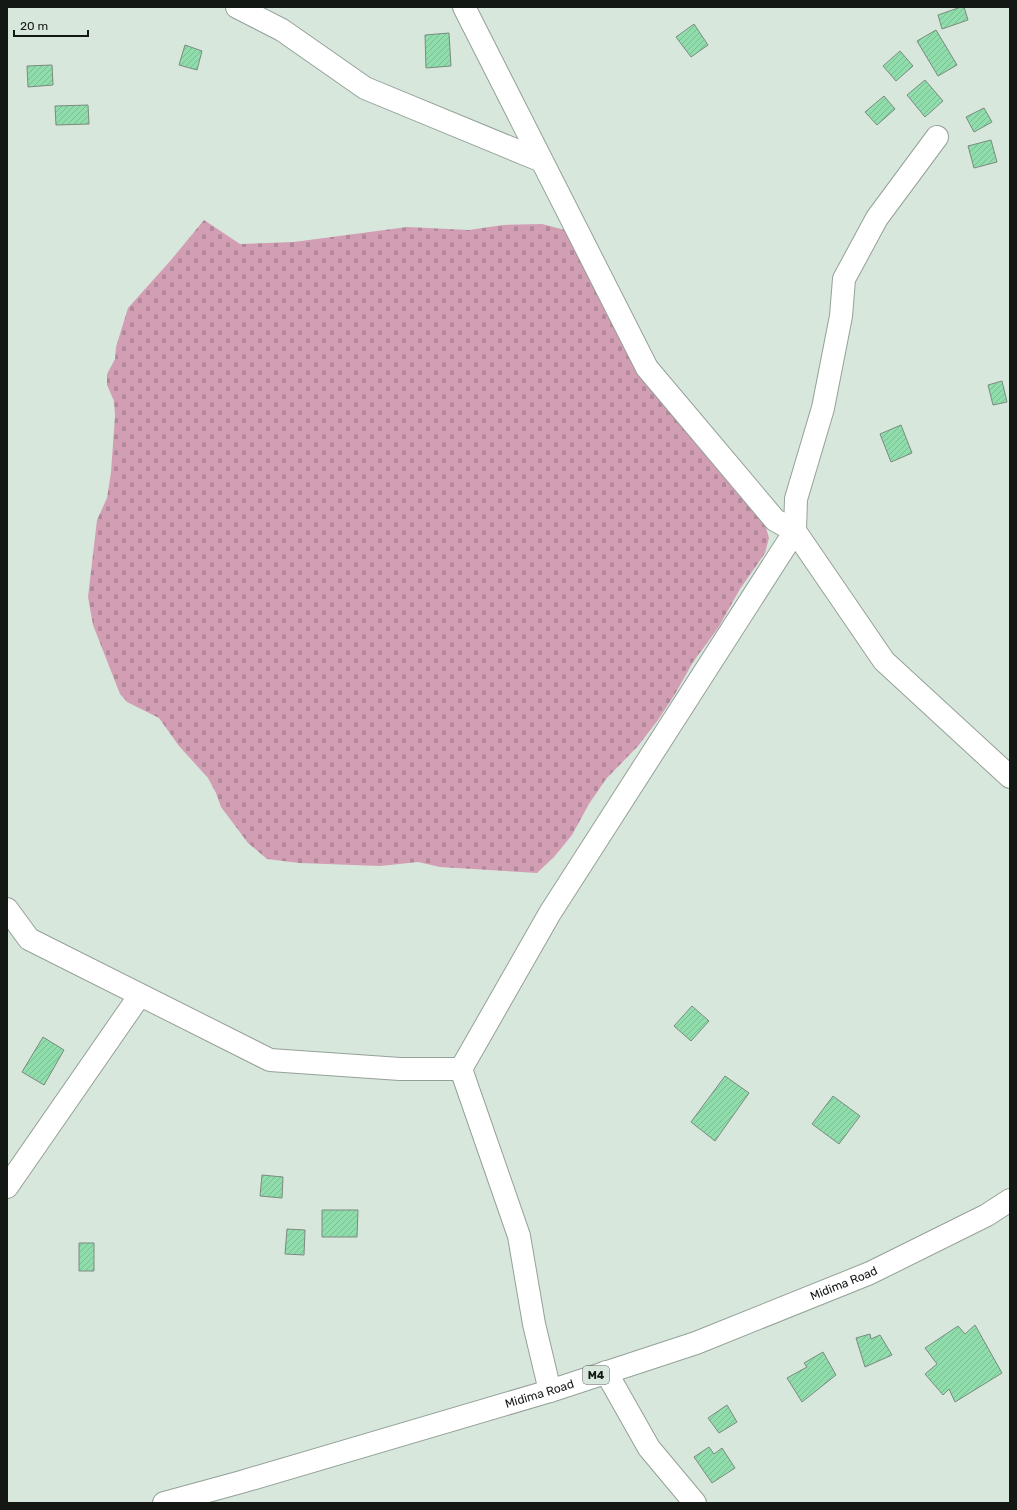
<svg xmlns="http://www.w3.org/2000/svg" width="1017" height="1510" viewBox="0 0 1017 1510" font-family="Rubik,sans-serif">
  <defs>
    <pattern id="cemetery-stones" width="16" height="16" patternUnits="userSpaceOnUse"><rect width="16" height="16" fill="#d29eb4"/><path d="M2 7V4a2 2 0 0 1 4 0v3zM10 15v-3a2 2 0 0 1 4 0v3z" fill="#b3879a"/></pattern>
    <pattern id="building-hatch" width="6" height="6" patternUnits="userSpaceOnUse"><rect width="6" height="6" fill="#8eddab"/><path d="M-1 1l2-2M0 6l6-6M5 7l2-2" fill="none" stroke="#7abd92"/></pattern>
  </defs>
  <rect width="100%" height="100%" fill="#d8e7dc"/>
  <!-- cemetery -->
  <path fill="url(#cemetery-stones)" d="M204,220L240,244L294,242L407,227L469,230L503,225L542,224L565,230L763,517L769,538L765,553L740,589L718,628L693,662L675,694L658,720L638,746L606,779L589,804L572,835L554,857L537,873L440,867L418,862L380,866L299,863L267,859L248,843L221,807L216,793L208,778L179,746L159,718L127,702L120,694L93,625L88,597L97,520L107,498L111,472L115,416L114,401L107,385V374L115,359L116,347L128,308L171,260Z"/>
  <!-- building -->
  <path fill="url(#building-hatch)" stroke="#7c8a80" d="M961,7H964L968,20L942,29L938,15Z
    M694,24L708,45L691,57L676,37Z
    M936,30L957,65L938,76L917,41Z
    M449,33L451,66L426,68L425,35Z
    M185,45L202,51L197,70L179,65Z
    M900,51L913,66L896,81L883,66Z
    M52,65L53,85L28,87L27,66Z
    M925,80L943,101L925,117L907,95Z
    M884,96L895,109L877,125L865,112Z
    M88,105L89,124L56,125L55,106Z
    M984,108L992,122L974,132L966,117Z
    M991,140L997,162L974,168L968,146Z
    M1002,381L1007,402L993,405L988,385Z
    M901,425L912,453L891,462L880,434Z
    M692,1006L709,1021L691,1041L674,1026Z
    M43,1037L64,1050L44,1085L22,1072Z
    M725,1076L749,1093L715,1141L691,1122Z
    M833,1096L860,1116L839,1144L812,1124Z
    M262,1175L283,1177L282,1198L260,1196Z
    M322,1210H358L357,1237H322Z
    M287,1229L305,1230L304,1255L285,1254Z
    M79,1243H94V1271H79Z
    M975,1325L1002,1373L955,1402L949,1389L943,1395L925,1374L937,1364L925,1348L958,1326L965,1334Z
    M870,1334L871,1339L880,1335L892,1355L865,1367L856,1338Z
    M823,1352L836,1375L802,1402L787,1378L807,1367L804,1363Z
    M727,1405L737,1422L719,1433L708,1418Z
    M709,1447L714,1454L722,1448L735,1468L712,1483L694,1457Z"/>
  <g fill="none" stroke-linecap="round" stroke-linejoin="round">
    <defs>
      <path id="minor" d="M237,7L282,30L365,88L542,161
        M464,7L647,368L775,520L795,531L884,661L1010,777
        M7,909L29,939L270,1060L400,1069H461
        M7,1187L140,995
        M606,1372L649,1448L695,1503
        M550,1391L534,1324L519,1236L461,1069L550,913L795,531L796,499L823,408L841,316L844,279L877,218L937,137"/>
      <g id="major">
        <path id="s1" d="M164,1503L241,1482L550,1391L696,1343L870,1273L987,1215L1010,1200"/>
      </g>
    </defs>
    <!-- minor casing -->
    <use href="#minor" stroke="#94a198" stroke-width="24"/>
    <!-- major casing -->
    <use href="#major" stroke="#94a198" stroke-width="24"/>
    <!-- minor -->
    <use href="#minor" stroke="#fff" stroke-width="22"/>
    <!-- major -->
    <use href="#major" stroke="#fff" stroke-width="22"/>
  </g>
  <g text-anchor="middle" dominant-baseline="central" stroke-width="3.5" stroke-linejoin="round" paint-order="stroke">
    <!-- shield labels -->
    <rect fill="#d8e7dc" stroke="#4e5651" stroke-width="1" x="583" y="1366" width="26" height="18" rx="3"/>
    <g font-size="11" font-weight="bold" fill="#131815">
      <text x="596" y="1375">M4</text>
    </g>
    <!-- street labels -->
    <g font-size="12" fill="#131815" stroke="#d8e7dc">
      <text stroke="none"><textPath href="#s1" startOffset="715">Midima Road</textPath></text>
      <text stroke="none"><textPath href="#s1" startOffset="391">Midima Road</textPath></text>
    </g>
  </g>
  <!-- border -->
  <rect width="1017" height="1510" fill="none" stroke="#131815" stroke-width="16"/>
  <!-- scale -->
  <path d="M14 30v6h74v-6" fill="none" stroke="#131815" stroke-width="2"/>
  <text x="20" y="30" font-size="12" fill="#131815" stroke="#d8e7dc" stroke-width="3" paint-order="stroke">20 m</text>
</svg>
